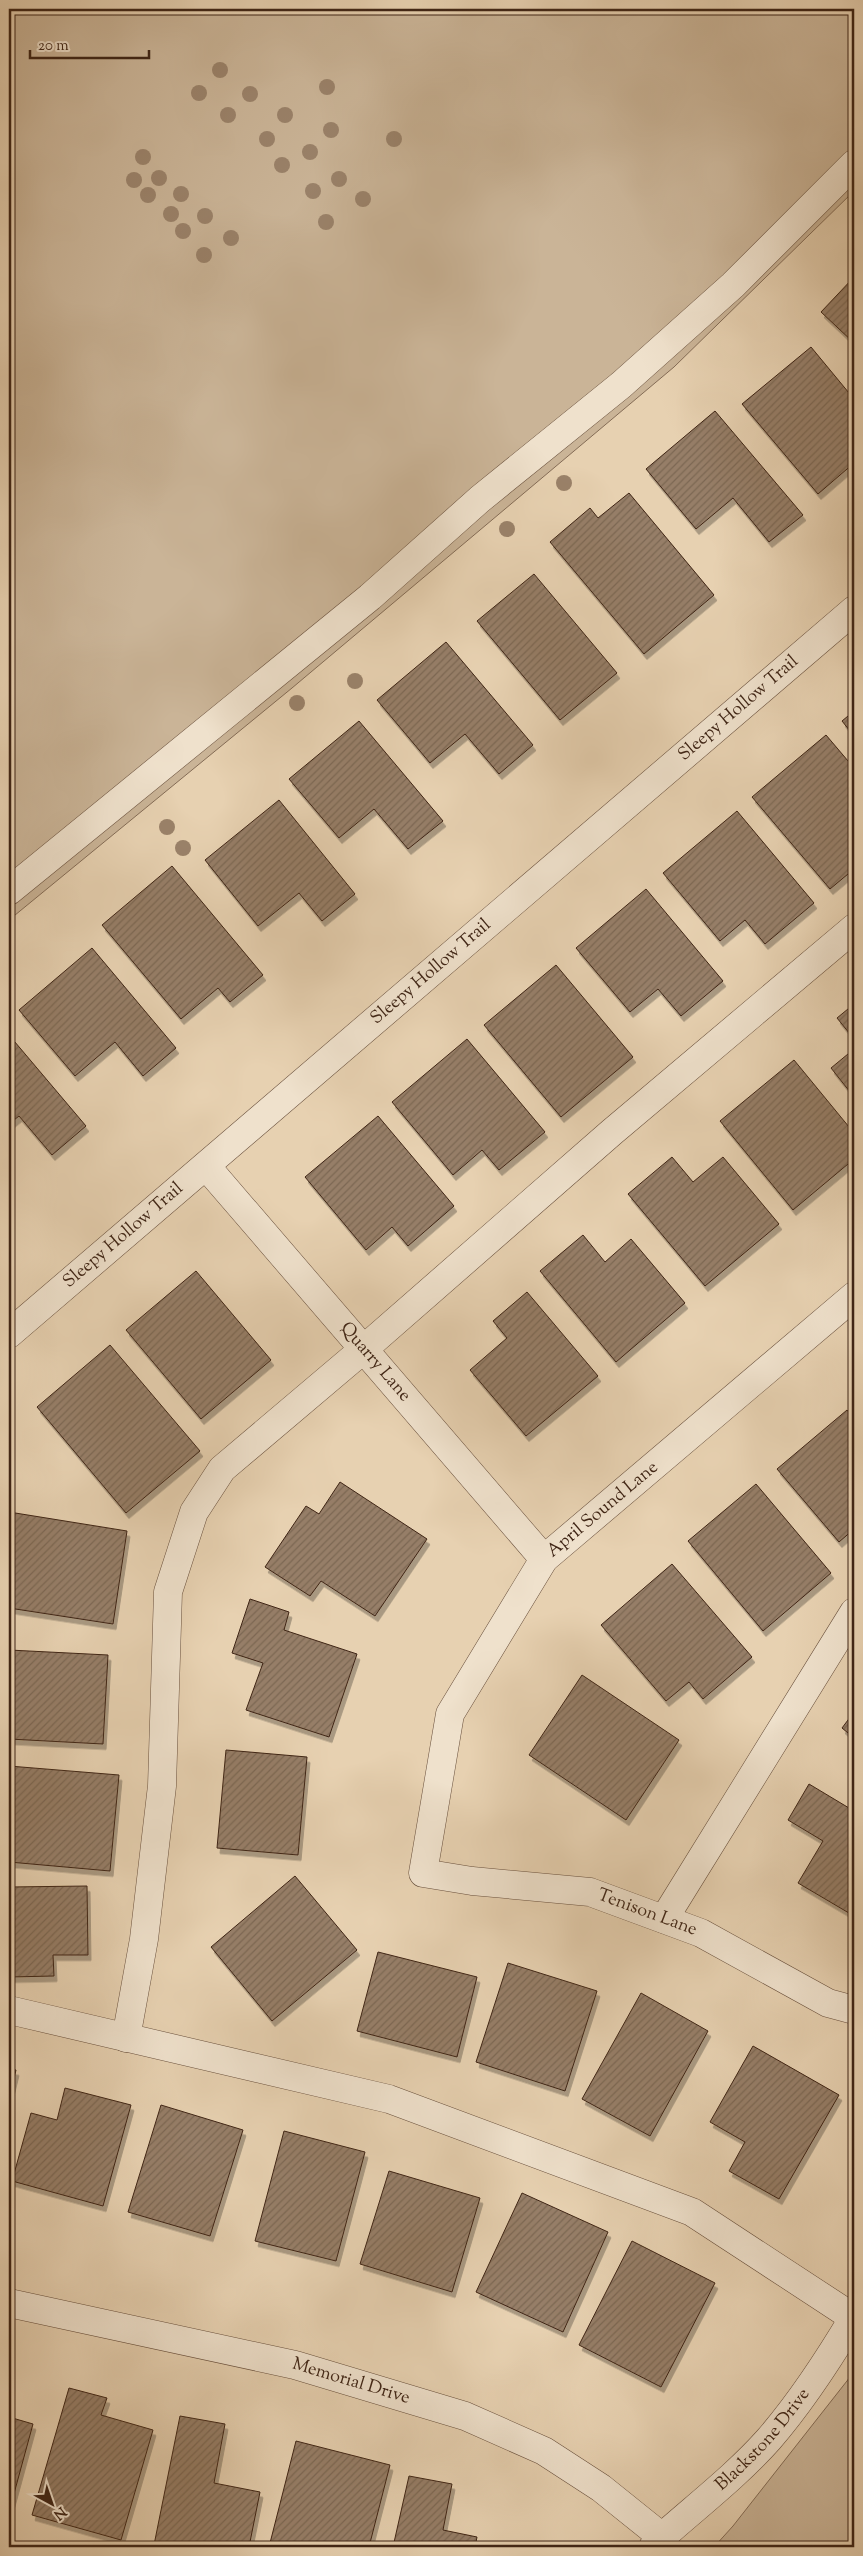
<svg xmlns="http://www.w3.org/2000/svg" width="863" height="2556" viewBox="0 0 863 2556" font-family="'Sorts Mill Goudy',serif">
  <defs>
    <pattern id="building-hatch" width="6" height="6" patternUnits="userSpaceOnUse" patternTransform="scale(1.25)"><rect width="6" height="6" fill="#967e67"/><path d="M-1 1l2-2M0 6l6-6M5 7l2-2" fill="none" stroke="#7c6754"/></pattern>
    <filter id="shadow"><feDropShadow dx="3" dy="5.5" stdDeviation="0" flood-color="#0004"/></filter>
  </defs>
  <rect width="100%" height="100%" fill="#e7d1b1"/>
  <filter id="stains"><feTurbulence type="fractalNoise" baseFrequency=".004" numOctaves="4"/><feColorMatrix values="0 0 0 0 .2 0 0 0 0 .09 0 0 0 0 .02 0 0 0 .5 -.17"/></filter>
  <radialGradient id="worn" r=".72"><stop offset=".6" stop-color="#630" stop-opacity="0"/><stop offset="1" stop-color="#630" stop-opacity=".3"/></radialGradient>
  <!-- grass -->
  <path fill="#cab497" stroke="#846c56" d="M9,9H854V191L674,367L292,688L9,920Z
    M854,2372V2547H714L733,2526Z"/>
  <!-- building -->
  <path fill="url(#building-hatch)" stroke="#3f2516" filter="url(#shadow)" d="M854,277V343L821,312Z
    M811,347L854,399V463L818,494L742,404Z
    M715,411L803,515L769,542L733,498L696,529L646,469Z
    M629,493L714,595L644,654L550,542L590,508L598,518Z
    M534,574L617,673L560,720L477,621Z
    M446,642L533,745L499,774L465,734L430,763L377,700Z
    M854,711V736L842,721Z
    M359,721L443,821L408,849L374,809L339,838L289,779Z
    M826,735L854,768V869L830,889L752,797Z
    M279,800L355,894L322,921L299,893L258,926L205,860Z
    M737,811L814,903L765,944L745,920L720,941L663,873Z
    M172,866L263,975L230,1002L218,988L181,1019L102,925Z
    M646,889L723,981L681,1016L658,989L630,1012L576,948Z
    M92,948L176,1048L143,1076L115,1042L75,1076L19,1010Z
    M556,965L633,1057L561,1117L484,1025Z
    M854,1004V1039L837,1018Z
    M9,1035L86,1126L52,1155L19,1116L9,1124Z
    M467,1039L545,1132L499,1170L482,1150L453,1175L392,1102Z
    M854,1049V1097L831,1068Z
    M794,1060L854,1133V1159L793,1210L720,1121Z
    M378,1116L454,1206L408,1246L392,1227L366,1250L305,1177Z
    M672,1157L693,1182L723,1157L779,1224L705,1286L628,1194Z
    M583,1235L605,1262L631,1239L685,1303L616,1362L540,1271Z
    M196,1271L271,1360L201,1419L126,1330Z
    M527,1292L598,1376L526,1436L470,1370L507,1338L493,1321Z
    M110,1345L200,1451L126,1513L37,1407Z
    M847,1410L854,1418V1529L839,1542L777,1469Z
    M340,1482L427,1539L375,1616L321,1581L310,1596L265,1567L306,1506L319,1514Z
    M756,1484L831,1573L763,1631L688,1541Z
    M9,1512L127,1531L113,1624L9,1608Z
    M672,1564L752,1657L703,1699L689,1682L666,1701L601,1625Z
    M250,1599L289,1612L284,1630L357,1654L329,1737L246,1710L263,1663L232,1653Z
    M9,1650L108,1655L103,1744L9,1739Z
    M582,1675L679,1740L626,1820L529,1755Z
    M854,1712V1738L842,1728Z
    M226,1750L307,1757L298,1855L217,1848Z
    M9,1766L119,1775L110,1871L9,1862Z
    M809,1784L854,1811V1916L798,1883L823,1841L788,1820Z
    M295,1876L357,1950L272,2021L211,1947Z
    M87,1886L88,1955H53L54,1976L9,1977V1887Z
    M378,1952L477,1977L457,2057L357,2031Z
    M508,1963L597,1991L565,2091L476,2062Z
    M641,1993L708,2031L650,2136L582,2099Z
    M753,2046L839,2095L779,2199L729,2171L745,2142L710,2122Z
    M9,2069L16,2070L9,2099Z
    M65,2088L131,2105L103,2206L12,2181L31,2113L57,2120Z
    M161,2105L243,2130L210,2236L128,2212Z
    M284,2131L365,2152L336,2261L255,2241Z
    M389,2171L480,2198L452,2292L360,2264Z
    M522,2193L608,2232L563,2332L476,2292Z
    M632,2241L715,2283L661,2387L579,2345Z
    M69,2388L107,2398L101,2415L153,2430L121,2540L32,2515Z
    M180,2416L225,2424L214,2483L260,2492L249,2547H168L154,2545Z
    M9,2417L33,2424L9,2512Z
    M296,2441L390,2465L369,2547H269Z
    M409,2476L452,2484L443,2530L477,2537L475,2547H393Z"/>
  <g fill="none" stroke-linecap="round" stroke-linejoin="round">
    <defs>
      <g id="minor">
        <path d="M9,891L370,597L480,499L621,385L733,285L854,164"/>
        <path id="s1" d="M206,1166L544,1559"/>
        <path id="s2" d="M854,1296L544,1559L450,1714L423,1873L472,1881L590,1892L701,1933L828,2003L854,2010"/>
        <path id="s3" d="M9,1334L854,610"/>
        <path d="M664,1919L854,1612"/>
        <path d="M9,2010L389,2099L692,2212L854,2318"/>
        <path d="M126,2038L144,1939L162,1786L168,1592L194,1512L222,1469L365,1348L612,1132L854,928"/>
        <path id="s4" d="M9,2303L295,2365L465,2416L544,2451L601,2488L662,2537"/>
        <path id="s5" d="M653,2547L662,2537C698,2505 737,2475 769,2439C801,2402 829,2359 854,2317"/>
      </g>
    </defs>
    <!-- minor casing -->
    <use href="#minor" stroke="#69503d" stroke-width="29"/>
    <!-- minor -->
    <use href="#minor" stroke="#efe1cc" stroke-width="28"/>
  </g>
  <!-- trees -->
  <g fill="#9a826a">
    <circle cx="220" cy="70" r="8"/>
    <circle cx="327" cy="87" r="8"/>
    <circle cx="199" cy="93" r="8"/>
    <circle cx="250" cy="94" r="8"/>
    <circle cx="228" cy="115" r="8"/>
    <circle cx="285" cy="115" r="8"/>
    <circle cx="331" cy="130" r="8"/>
    <circle cx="267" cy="139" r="8"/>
    <circle cx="394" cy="139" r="8"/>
    <circle cx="310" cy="152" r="8"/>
    <circle cx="143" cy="157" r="8"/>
    <circle cx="282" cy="165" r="8"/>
    <circle cx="159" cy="178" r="8"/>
    <circle cx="339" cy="179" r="8"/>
    <circle cx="134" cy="180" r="8"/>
    <circle cx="313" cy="191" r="8"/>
    <circle cx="181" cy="194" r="8"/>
    <circle cx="148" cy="195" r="8"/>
    <circle cx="363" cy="199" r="8"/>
    <circle cx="171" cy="214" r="8"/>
    <circle cx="205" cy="216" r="8"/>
    <circle cx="326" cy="222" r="8"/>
    <circle cx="183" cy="231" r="8"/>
    <circle cx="231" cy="238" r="8"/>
    <circle cx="204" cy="255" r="8"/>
    <circle cx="564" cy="483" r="8"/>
    <circle cx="507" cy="529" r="8"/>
    <circle cx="355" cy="681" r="8"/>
    <circle cx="297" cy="703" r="8"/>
    <circle cx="167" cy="827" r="8"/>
    <circle cx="183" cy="848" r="8"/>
  </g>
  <g text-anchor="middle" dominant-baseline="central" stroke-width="4" stroke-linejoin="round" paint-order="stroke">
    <!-- street labels -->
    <g font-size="18" fill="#3f2516" stroke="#efe1cc">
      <text stroke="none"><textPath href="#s3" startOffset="961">Sleepy Hollow Trail</textPath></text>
      <text stroke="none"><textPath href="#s3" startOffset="556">Sleepy Hollow Trail</textPath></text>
      <text stroke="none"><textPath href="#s3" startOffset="151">Sleepy Hollow Trail</textPath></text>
      <text stroke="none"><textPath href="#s1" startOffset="259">Quarry Lane</textPath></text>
      <text transform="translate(603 1510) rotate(-40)">April Sound Lane</text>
      <text stroke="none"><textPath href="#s2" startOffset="978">Tenison Lane</textPath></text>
      <text stroke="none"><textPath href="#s4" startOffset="351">Memorial Drive</textPath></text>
      <text stroke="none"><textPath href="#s5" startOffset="154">Blackstone Drive</textPath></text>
    </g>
  </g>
  <!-- margin -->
  <rect width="863" height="2556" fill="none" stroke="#e7d1b1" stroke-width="30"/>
  <rect x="10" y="10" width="843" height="2536" fill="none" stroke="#3f2516" stroke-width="2.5"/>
  <rect x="15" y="15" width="833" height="2526" fill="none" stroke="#3f2516"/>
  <!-- north arrow -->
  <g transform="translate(52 2504) rotate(140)" stroke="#efe1cc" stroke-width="4" paint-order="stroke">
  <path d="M0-4L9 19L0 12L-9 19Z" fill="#3f2516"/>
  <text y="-8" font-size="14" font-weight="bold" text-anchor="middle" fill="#3f2516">N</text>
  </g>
  <!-- scale -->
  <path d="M30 50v8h119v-8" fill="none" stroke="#3f2516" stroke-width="2.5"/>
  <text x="38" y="50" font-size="15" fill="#3f2516" stroke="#efe1cc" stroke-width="4" paint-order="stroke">20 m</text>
  <rect width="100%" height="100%" filter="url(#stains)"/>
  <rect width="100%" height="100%" fill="url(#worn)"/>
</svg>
